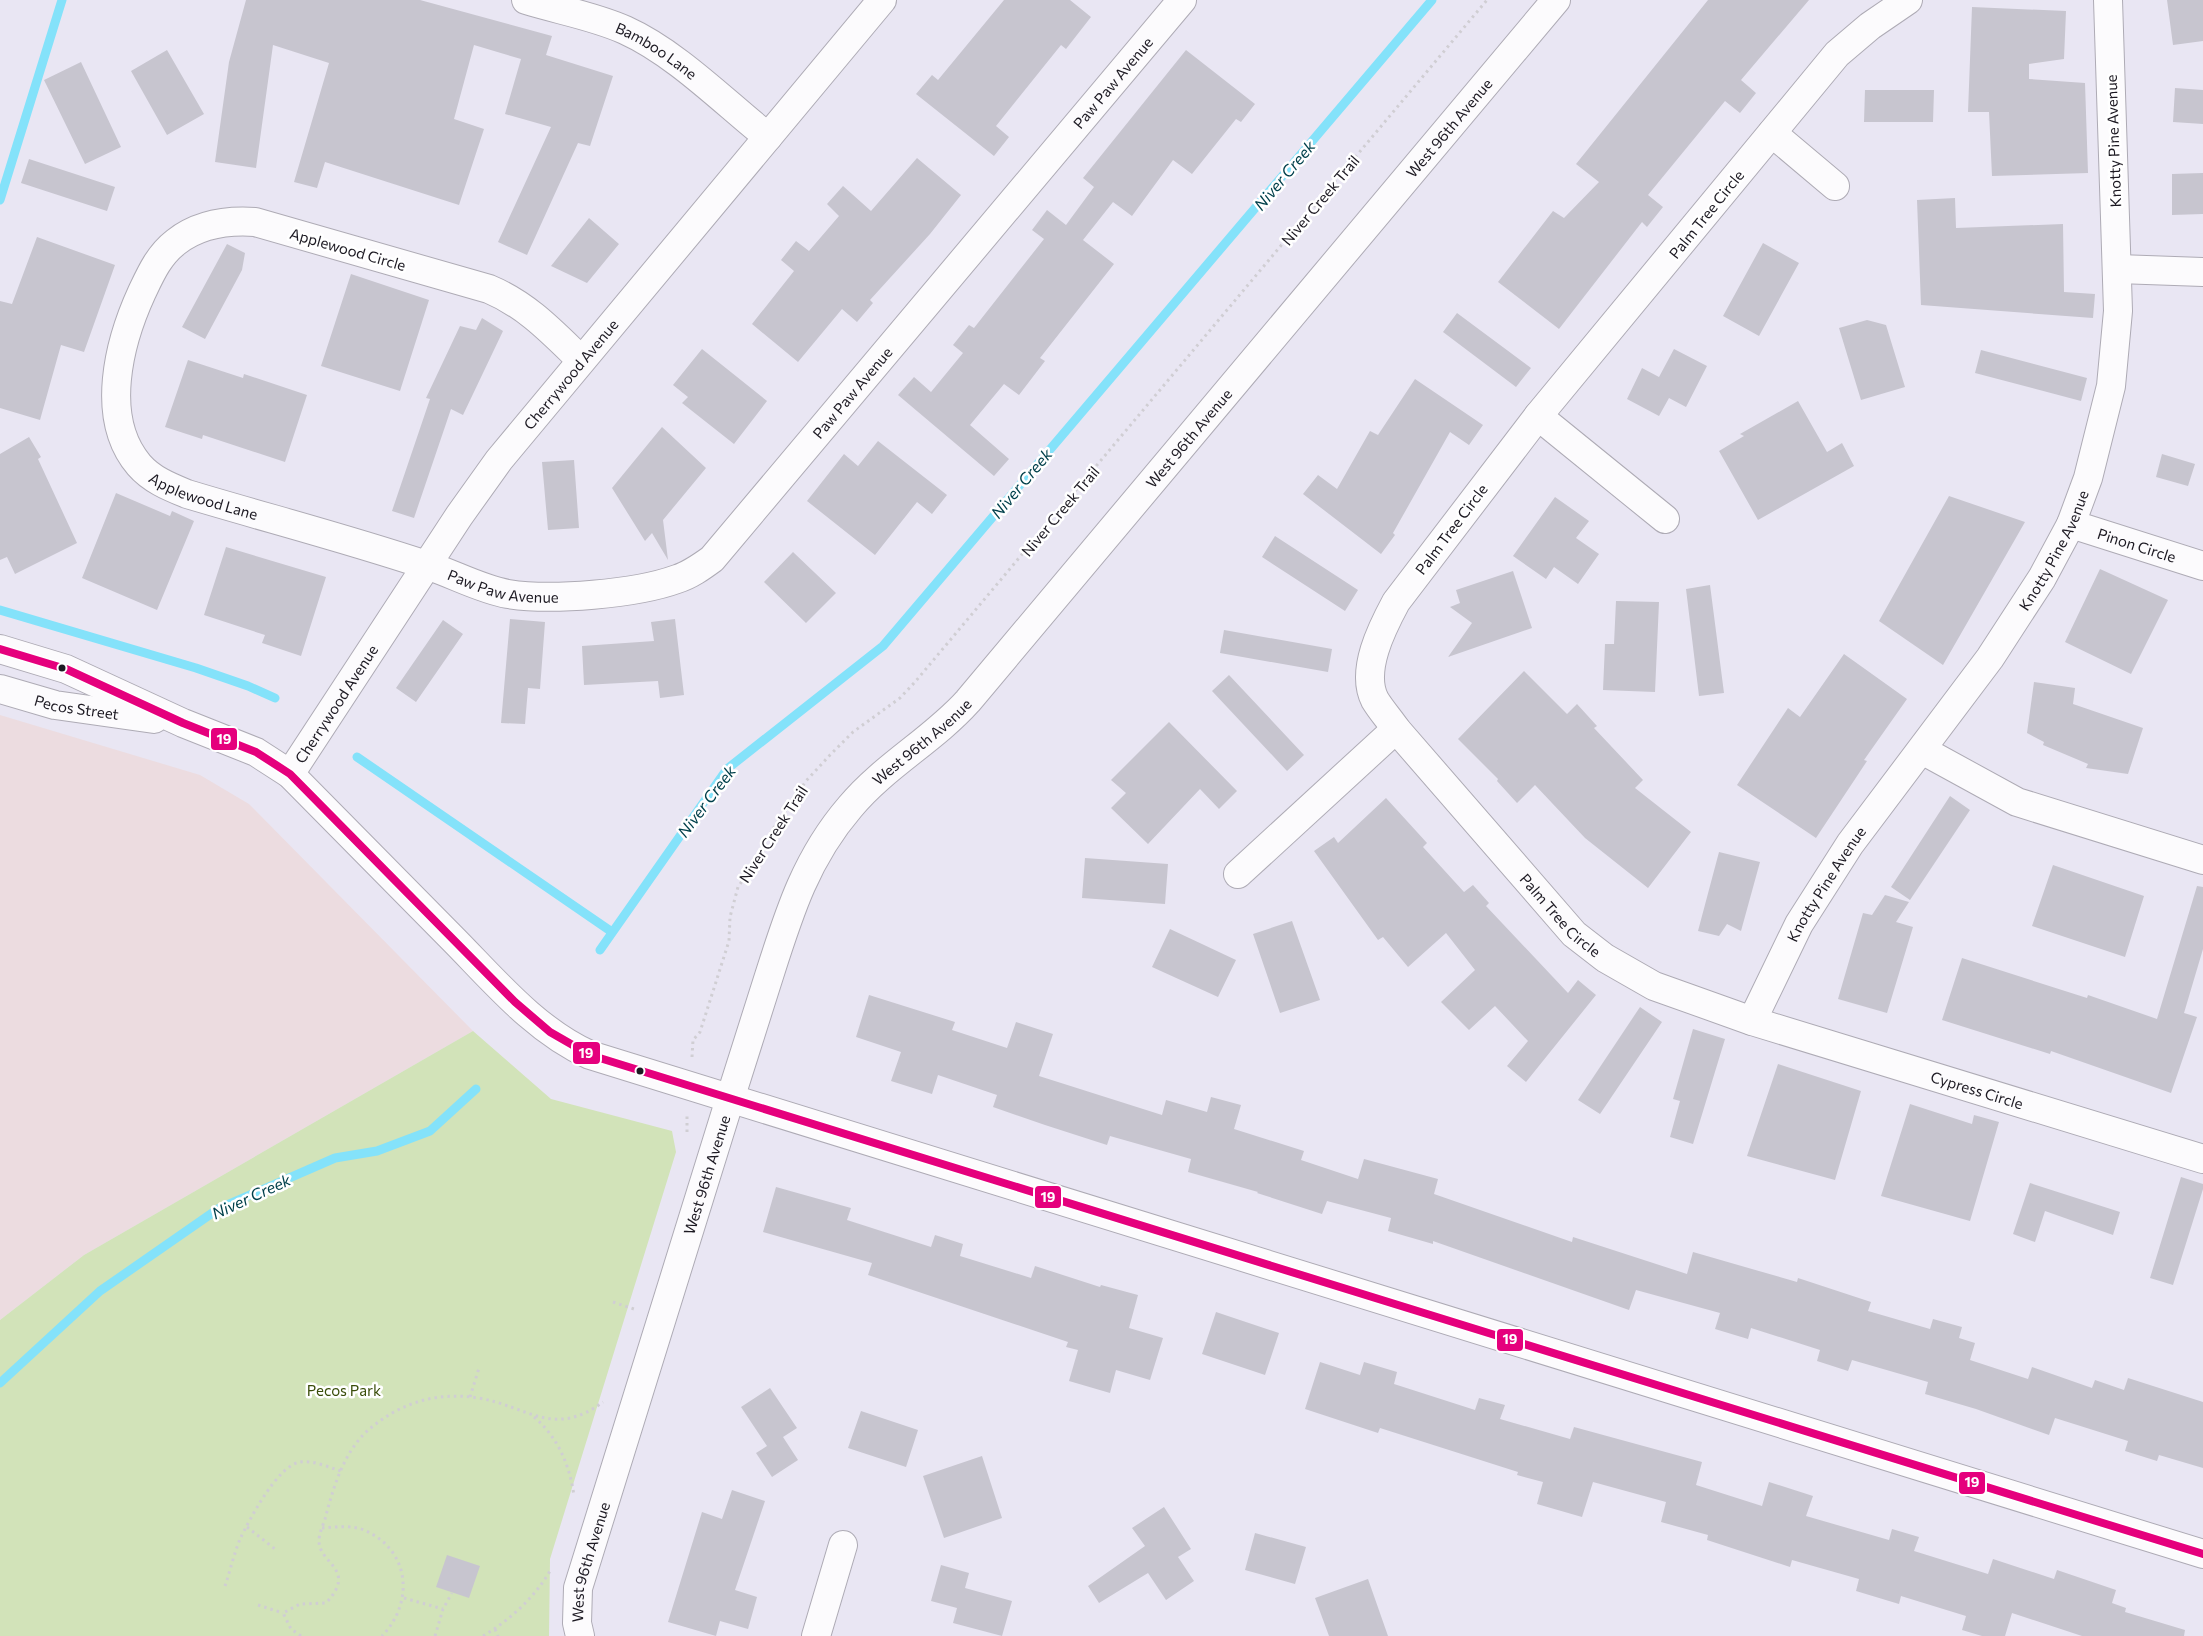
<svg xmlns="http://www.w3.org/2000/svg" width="2203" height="1636" viewBox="0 0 2203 1636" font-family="Commissioner,sans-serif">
  <rect width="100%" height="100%" fill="#e9e6f3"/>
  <!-- education -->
  <path fill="#ecdce0" d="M0,715L200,775L249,804L473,1031L84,1255L0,1320Z"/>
  <!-- green -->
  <path fill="#d2e3b9" d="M473,1031L551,1099L672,1131L676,1152L550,1559L549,1636H0V1320L84,1255Z"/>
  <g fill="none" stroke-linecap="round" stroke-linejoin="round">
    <!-- stream -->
    <path stroke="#84e2fa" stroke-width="9" d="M0,200L62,0
      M0,610L196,668L248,686L275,698
      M357,757L612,932
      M600,950L727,769L883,646L1432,0
      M0,1383L100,1291L218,1209L335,1158L377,1151L430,1131L476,1089"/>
  </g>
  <!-- building -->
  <path fill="#c7c5cf" d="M246,0H420L552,36L546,55L613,76L590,146L578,143L527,255L498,242L551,127L505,114L521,59L474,45L454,119L484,129L459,205L325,162L317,188L294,182L329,63L273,45L256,168L215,162L229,62Z
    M1004,0H1070L1091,17L1066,49L1061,45L996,126L1009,137L994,156L916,94L932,75L938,80Z
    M1708,0H1809L1741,80L1756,93L1740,113L1725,101L1648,195L1663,207L1647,227L1642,222L1559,329L1498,282L1553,211L1564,218L1599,182L1576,164Z
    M2167,0H2203V41L2173,45Z
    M1972,7L2066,11L2064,59L2029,64V79L2085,83L2088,173L1992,176L1989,112H1968Z
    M167,50L204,114L167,135L131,71Z
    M1186,50L1255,104L1241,122L1236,119L1192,174L1173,160L1132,216L1113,202L1083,240L1114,264L1040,358L1045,361L1019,395L1004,384L970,425L1009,459L994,476L898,395L914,377L931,392L963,353L953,345L969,325L974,328L1044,239L1032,230L1047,210L1066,225L1094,187L1083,178Z
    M81,62L121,147L85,164L44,80Z
    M2175,88L2203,90V124L2173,122Z
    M1865,90H1934L1933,122H1864Z
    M917,158L961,195L930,234L870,300L873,303L857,322L842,309L798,362L752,324L794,271L781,260L796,241L809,251L839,216L827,204L843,186L871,211Z
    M29,159L115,187L107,211L21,183Z
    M2203,173V214L2172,215V174Z
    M1955,198L1956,228L2063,224L2064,292L2095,294L2093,318L1921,305L1917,200Z
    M589,218L619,244L587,283L551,266Z
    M37,237L115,265L84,352L61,345L40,420L0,408V301L12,304Z
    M1763,243L1799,263L1759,336L1723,316Z
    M227,244L245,253L242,270L205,339L182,327Z
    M351,274L429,300L400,391L321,366Z
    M1457,313L1531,368L1516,387L1443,332Z
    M482,318L503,331L463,415L451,409L414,518L392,511L430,399L426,398L460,326L476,330Z
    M1867,320L1886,325L1905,387L1861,400L1839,328Z
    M702,349L767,401L734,444L682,403L688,397L673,385Z
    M1674,349L1707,366L1686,407L1669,398L1659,416L1627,399L1642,368L1659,377Z
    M1981,350L2087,378L2081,401L1975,373Z
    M188,360L243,378L244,374L307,395L285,462L203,435L202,439L165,427Z
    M1415,379L1483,425L1469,445L1450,432L1393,533L1395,535L1381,554L1303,494L1318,475L1337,489L1370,431L1378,435Z
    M1798,401L1827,452L1842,443L1854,466L1758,520L1719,451L1744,436L1740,434Z
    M662,427L706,468L663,520L668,560L652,533L645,541L612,488Z
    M29,437L41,457L38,459L77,543L15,574L7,557L0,560V454Z
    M878,441L947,495L932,514L917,502L875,555L807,501L844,454L858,466Z
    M2162,454L2195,464L2188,486L2156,477Z
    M574,460L579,528L548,530L542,462Z
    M116,493L170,516L172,511L194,521L157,610L82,578Z
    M1949,496L2025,522L1943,665L1879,621Z
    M1555,497L1589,521L1576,538L1599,554L1578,584L1554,567L1546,579L1513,556Z
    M1275,536L1358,590L1345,611L1262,557Z
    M226,547L326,577L301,656L262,643L265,635L204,615Z
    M793,552L836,593L806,623L764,582Z
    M2100,569L2168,600L2131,674L2065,642Z
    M1513,571L1532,628L1448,657L1472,623L1450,607L1460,603L1456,590Z
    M1710,585L1724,693L1699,696L1686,589Z
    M1616,601L1659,602L1655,692L1603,690L1605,644H1614Z
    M510,619L545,622L540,689L528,688L525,724L501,723Z
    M675,619L684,695L660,698L658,681L584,685L582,646L654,641L651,622Z
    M443,620L463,634L416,702L396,688Z
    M1224,630L1332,649L1328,672L1220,653Z
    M1844,654L1907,699L1864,760L1867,761L1816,838L1737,785L1788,708L1800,717Z
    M1524,671L1567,714L1577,704L1597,726L1594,728L1643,780L1635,788L1691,832L1648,888L1585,838L1535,785L1517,803L1497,781L1498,779L1458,739Z
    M1229,675L1304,755L1287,771L1212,691Z
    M2034,682L2075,688L2073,704L2143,728L2128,774L2086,768L2088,764L2043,745L2044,742L2027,733Z
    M1169,722L1237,791L1219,809L1200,789L1148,844L1111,808L1126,793L1111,780Z
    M1950,796L1970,810L1910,900L1891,887Z
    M1386,798L1427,843L1423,847L1464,892L1473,885L1489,903L1486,906L1568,993L1578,980L1596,995L1526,1082L1507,1066L1528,1041L1495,1006L1469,1030L1441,1002L1475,970L1446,933L1408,967L1383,937L1378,940L1314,851L1334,837L1338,843Z
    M1719,852L1760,862L1741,931L1727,924L1719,936L1698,931Z
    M1085,858L1168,864L1165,904L1082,898Z
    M2053,865L2144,896L2125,957L2032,926Z
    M2197,886L2203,887V949L2184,1013L2197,1017L2171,1093L2051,1051L2050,1054L1942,1020L1962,958L2087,998L2088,995L2157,1019Z
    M1885,895L1909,902L1896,922L1913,927L1887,1013L1838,999L1863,913L1872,915Z
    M1292,921L1320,1000L1280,1013L1253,934Z
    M1170,929L1236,960L1218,997L1152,967Z
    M869,995L955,1022L952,1030L1007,1048L1016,1022L1053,1034L1039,1076L1162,1115L1166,1100L1207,1112L1211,1097L1241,1105L1234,1129L1304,1151L1301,1160L1358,1179L1364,1159L1438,1179L1434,1194L1572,1242L1573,1237L1687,1274L1693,1252L1797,1282L1798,1278L1871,1302L1868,1311L1930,1329L1933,1319L1962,1327L1959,1338L1975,1343L1970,1360L2028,1379L2032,1367L2092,1388L2095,1380L2124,1390L2128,1378L2203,1402V1468L2159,1455L2157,1461L2125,1451L2128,1441L2055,1418L2049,1435L1976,1409L1925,1394L1928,1382L1852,1360L1848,1371L1817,1361L1820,1350L1751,1328L1748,1339L1715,1329L1720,1313L1636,1290L1629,1310L1433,1241V1244L1388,1231L1391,1218L1327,1201L1322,1214L1257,1193L1258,1192L1188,1172L1191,1159L1110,1136L1107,1145L1045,1125L993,1107L997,1095L938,1075L932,1094L891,1081L901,1052L856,1037Z
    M1640,1007L1662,1022L1600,1114L1578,1100Z
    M1693,1029L1725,1039L1693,1144L1670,1137L1680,1101L1673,1099Z
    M1778,1064L1861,1091L1835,1180L1747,1156Z
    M1910,1104L1972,1124L1974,1115L1999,1122L1970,1221L1881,1196Z
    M2181,1177L2203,1184V1189L2173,1285L2150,1278Z
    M2030,1183L2120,1212L2113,1235L2045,1211L2035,1242L2013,1234Z
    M776,1187L851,1208L847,1220L931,1247L935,1235L963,1244L960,1256L1031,1278L1035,1266L1100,1287L1101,1285L1138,1295L1129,1328L1163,1338L1150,1380L1116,1370L1110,1393L1069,1381L1078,1350L1066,1347L1068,1342L868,1275L872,1263L763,1232Z
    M1216,1312L1279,1333L1265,1375L1202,1354Z
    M1320,1362L1360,1375L1364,1362L1397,1372L1394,1384L1475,1410L1479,1398L1505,1405L1500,1419L1570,1439L1574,1427L1702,1462L1696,1485L1762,1506L1769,1482L1813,1496L1806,1516L1889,1540L1892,1529L1919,1537L1914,1551L1988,1574L1993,1559L2054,1579L2057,1570L2116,1590L2112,1603L2126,1608L2125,1612L2185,1630L2184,1636H2082L2012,1613L2005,1636H1982L1962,1630L1966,1616L1901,1596L1899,1604L1856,1591L1859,1579L1792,1560L1790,1567L1707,1540L1708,1535L1661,1522L1666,1502L1593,1482L1582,1517L1537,1504L1543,1482L1517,1475L1518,1472L1380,1428L1378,1433L1305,1409Z
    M770,1388L797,1428L783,1437L798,1460L772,1477L756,1453L767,1446L741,1407Z
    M861,1411L918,1430L906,1467L848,1448Z
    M982,1456L1002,1518L944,1538L923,1476Z
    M732,1490L765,1501L735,1590L757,1597L748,1629L720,1621L716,1636L668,1622L702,1512L722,1519Z
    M1164,1507L1191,1549L1178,1557L1194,1581L1166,1600L1148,1573L1099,1603L1088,1586L1145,1546L1132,1528Z
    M1255,1533L1306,1547L1295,1584L1245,1570Z
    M447,1555L480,1566L469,1598L436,1587Z
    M941,1565L969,1573L965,1588L1012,1601L1002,1636L953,1623L957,1608L931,1601Z
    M1368,1579L1388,1636H1329L1315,1598Z"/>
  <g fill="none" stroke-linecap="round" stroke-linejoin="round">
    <defs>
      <g id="street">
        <path id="s1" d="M526,0C558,10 594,16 625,30C676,53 724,102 768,137"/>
        <path id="s2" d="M1908,0L1870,26L1837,54L1538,416L1396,602C1382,628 1360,671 1375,700C1381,710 1390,720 1396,729L1574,934L1605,958L1654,986L1752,1021L2203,1159"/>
        <path d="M1772,133L1835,186"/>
        <path d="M2118,269L2203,272"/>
        <path id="s3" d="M581,360C552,332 527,305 489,289L255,222C226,220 199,224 176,242C159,255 151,273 142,292C119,342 99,418 139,465C152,480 170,487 187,494C267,518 348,539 426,565C454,574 480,589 508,594C551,601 636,594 677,579C690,575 701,567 712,559L1182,0"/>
        <path d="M1538,416L1665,519"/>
        <path id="s4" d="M2071,524L2203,566"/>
        <path d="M1922,750L2017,802L2203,860"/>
        <path id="s5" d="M290,774L459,516L499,460L882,0"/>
        <path d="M1238,874L1396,729"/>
        <path id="s6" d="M1752,1021L1799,924L1850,844L1990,658L2042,578L2071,524L2088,478L2111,386L2118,311L2108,0"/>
        <path id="s7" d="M580,1636L577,1623L578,1588L730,1099"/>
        <path d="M816,1636L843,1545"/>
      </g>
      <g id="secondary">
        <path d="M0,649L66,669L183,723L256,752L290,774C343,828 396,882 450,936C492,978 534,1030 590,1055L2203,1554"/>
        <path id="s8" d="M0,689L55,705L154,719"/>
        <path id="s9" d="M730,1099C743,1058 756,1017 769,976C789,913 806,858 850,807C884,766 933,740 968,701L1556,0"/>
      </g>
    </defs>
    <!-- street casing -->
    <use href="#street" stroke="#aeabb5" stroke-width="30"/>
    <!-- secondary casing -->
    <use href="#secondary" stroke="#aeabb5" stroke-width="30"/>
    <!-- path -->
    <path stroke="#d0ced3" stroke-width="3" stroke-dasharray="2.5 4" stroke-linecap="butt" d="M692,1057L693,1040L700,1032L729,941L730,917L738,887L762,853L772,830L806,781L830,755L853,732L900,698L915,682L1487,0
      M687,1132V1116
      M613,1302L634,1309
      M470,1397L479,1368
      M534,1417C558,1437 570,1466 574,1496
      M247,1527L275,1549
      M322,1528C336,1527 351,1525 364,1530C411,1550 414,1603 382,1636
      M225,1586C230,1571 234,1554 240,1539C250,1519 277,1466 300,1462C313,1460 328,1467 341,1471
      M404,1598L443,1609
      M258,1605L283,1613
      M495,1629L498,1636
      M301,1636L291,1629L283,1613L300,1604L326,1603C358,1569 319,1564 319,1541C319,1534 323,1525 325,1519C333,1489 342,1457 364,1434C396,1404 435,1391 478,1398C528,1406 553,1439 603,1402
      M435,1636L443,1609L452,1593
      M483,1636C510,1620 534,1598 550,1571"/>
    <!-- street -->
    <use href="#street" stroke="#fcfbfd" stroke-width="28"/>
    <!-- secondary -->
    <use href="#secondary" stroke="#fcfbfd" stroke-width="28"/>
    <defs>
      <path id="bus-1" d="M0,649L66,669L183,723L256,752L290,774L515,1002L550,1032L590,1055L2203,1554"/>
    </defs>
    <!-- bus-1 casing -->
    <use href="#bus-1" stroke="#fff" stroke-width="11"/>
    <!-- bus-1 -->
    <use href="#bus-1" stroke="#e5007d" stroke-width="8"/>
  </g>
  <!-- markers -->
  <g fill="#1c1922" stroke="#fff" stroke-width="2">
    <circle cx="62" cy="668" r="4.5"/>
    <circle cx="640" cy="1071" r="4.5"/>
  </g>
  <g text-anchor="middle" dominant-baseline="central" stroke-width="5" stroke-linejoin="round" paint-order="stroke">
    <!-- street labels -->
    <g font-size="15" fill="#1c1922" stroke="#fff">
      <text stroke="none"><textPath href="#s1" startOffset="141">Bamboo Lane</textPath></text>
      <text stroke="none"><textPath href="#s3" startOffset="1914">Paw Paw Avenue</textPath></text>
      <text stroke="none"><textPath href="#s9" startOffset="1225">West 96th Avenue</textPath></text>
      <text transform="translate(2113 141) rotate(-92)">Knotty Pine Avenue</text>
      <text transform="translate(1320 200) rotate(-50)">Niver Creek Trail</text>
      <text transform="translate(1706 214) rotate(-51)">Palm Tree Circle</text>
      <text transform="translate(348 249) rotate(16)">Applewood Circle</text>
      <text stroke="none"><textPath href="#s5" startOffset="489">Cherrywood Avenue</textPath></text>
      <text stroke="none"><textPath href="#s3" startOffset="1509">Paw Paw Avenue</textPath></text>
      <text stroke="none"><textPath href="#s9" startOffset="820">West 96th Avenue</textPath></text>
      <text stroke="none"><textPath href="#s3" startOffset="760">Applewood Lane</textPath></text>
      <text transform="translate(1060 511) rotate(-50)">Niver Creek Trail</text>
      <text transform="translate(1451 529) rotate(-53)">Palm Tree Circle</text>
      <text stroke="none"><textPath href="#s4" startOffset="69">Pinon Circle</textPath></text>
      <text stroke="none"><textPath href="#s6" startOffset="561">Knotty Pine Avenue</textPath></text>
      <text stroke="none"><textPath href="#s3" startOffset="1074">Paw Paw Avenue</textPath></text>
      <text stroke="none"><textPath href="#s5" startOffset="84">Cherrywood Avenue</textPath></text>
      <text stroke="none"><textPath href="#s8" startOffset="79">Pecos Street</textPath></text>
      <text stroke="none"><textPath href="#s9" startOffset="415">West 96th Avenue</textPath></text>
      <text transform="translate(773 834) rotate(-57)">Niver Creek Trail</text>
      <text stroke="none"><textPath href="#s6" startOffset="156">Knotty Pine Avenue</textPath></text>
      <text stroke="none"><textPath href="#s2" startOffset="1181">Palm Tree Circle</textPath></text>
      <text stroke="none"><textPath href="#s2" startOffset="1639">Cypress Circle</textPath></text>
      <text stroke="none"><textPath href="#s7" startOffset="481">West 96th Avenue</textPath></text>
      <text stroke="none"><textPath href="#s7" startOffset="76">West 96th Avenue</textPath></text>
    </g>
    <!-- park labels -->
    <g font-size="15" fill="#3a4d0a" stroke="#fff">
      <text x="344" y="1390">Pecos Park</text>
    </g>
    <!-- water labels -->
    <g font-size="16" font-style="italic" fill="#00404b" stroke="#fff">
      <text transform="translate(1284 175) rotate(-50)">Niver Creek</text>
      <text transform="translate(1021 483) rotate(-50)">Niver Creek</text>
      <text transform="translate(706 801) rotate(-53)">Niver Creek</text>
      <text transform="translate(251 1196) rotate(-25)">Niver Creek</text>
    </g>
  </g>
  <g stroke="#fff" stroke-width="2">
    <rect x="210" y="727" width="28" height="24" rx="5" fill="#e5007d"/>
    <rect x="572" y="1041" width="29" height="24" rx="5" fill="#e5007d"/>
    <rect x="1034" y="1185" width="28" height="24" rx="5" fill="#e5007d"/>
    <rect x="1496" y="1328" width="28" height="24" rx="5" fill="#e5007d"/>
    <rect x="1958" y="1471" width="28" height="24" rx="5" fill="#e5007d"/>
  </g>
  <g font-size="14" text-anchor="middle" font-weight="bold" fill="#fff">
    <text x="224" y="744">19</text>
    <text x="586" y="1058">19</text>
    <text x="1048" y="1202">19</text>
    <text x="1510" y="1344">19</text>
    <text x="1972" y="1487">19</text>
  </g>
</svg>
